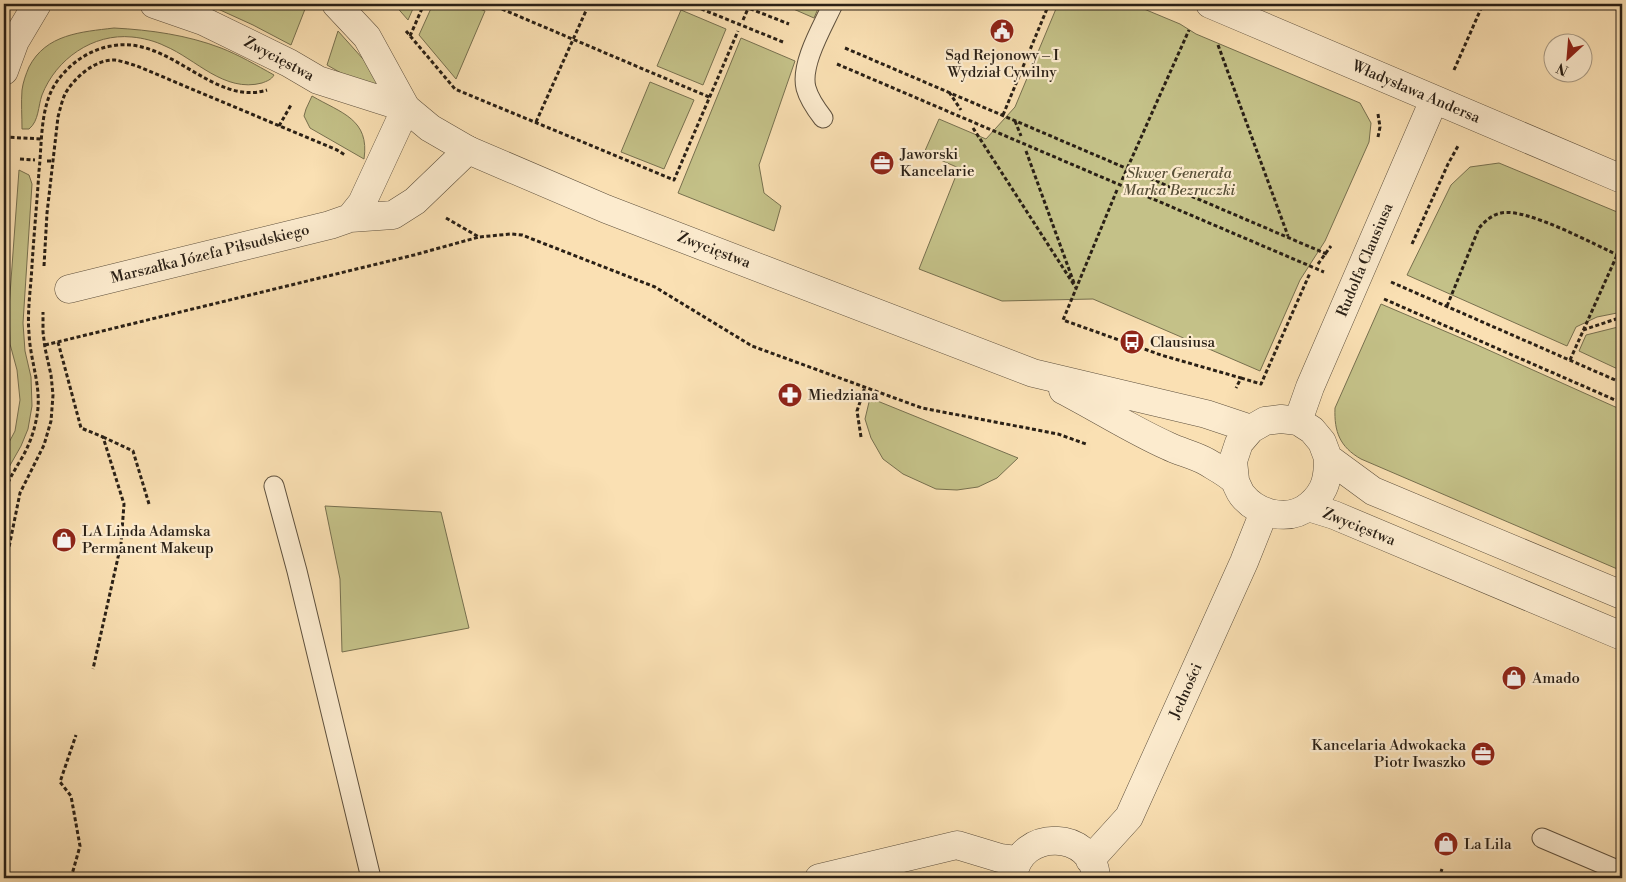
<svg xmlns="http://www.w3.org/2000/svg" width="1626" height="882" viewBox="0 0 1626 882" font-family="'Libre Bodoni',serif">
  <rect width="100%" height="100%" fill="#fae0b3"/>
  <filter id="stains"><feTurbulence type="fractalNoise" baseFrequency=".004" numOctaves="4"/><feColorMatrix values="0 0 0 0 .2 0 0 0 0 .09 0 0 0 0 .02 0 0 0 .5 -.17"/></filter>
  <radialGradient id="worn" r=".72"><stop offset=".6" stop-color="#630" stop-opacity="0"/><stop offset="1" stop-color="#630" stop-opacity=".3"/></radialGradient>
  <!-- green -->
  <path fill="#c4c188" stroke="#77704f" d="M207,4H307L291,45L253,25Z
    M394,4H415L408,20Z
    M433,4H467L485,11L456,79L419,35Z
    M782,4H820L814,18Z
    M1058,4H1132L1180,24L1196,34L1360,103L1371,123L1369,142L1325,241L1300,280L1260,371L1093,299L1002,301L919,269L959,168L924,153L939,119L986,139L1015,107Z
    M681,10L726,29L703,85L657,66Z
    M114,28C151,30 187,35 221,48C239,55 256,65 274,75C271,80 267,81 262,83C224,93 196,59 165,46C155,41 143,38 132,37C93,33 56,59 42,95C38,106 39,121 29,129H22C22,116 21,103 22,90C23,82 26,74 29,67C46,34 81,32 114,28Z
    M338,31L372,69L385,98L327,65Z
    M741,38L795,61L759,165L764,193L781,206L774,231L678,193Z
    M650,82L694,100L664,169L621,152Z
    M312,96C341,113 370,119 364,159L310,128L304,116L306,109Z
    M1499,163L1622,214V312L1597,317L1576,327L1567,346L1407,275L1451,185L1470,167Z
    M19,170L29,175L32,184L23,323L25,351L31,377L32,406L28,429L21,446L4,476V452L15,431L20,400L17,370L10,344L9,308Z
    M1381,304L1475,344L1622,410V571L1361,459C1340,447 1334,432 1335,408Z
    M1622,326V371L1579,351L1586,335Z
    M870,398L1018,458L997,478L978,487L957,490L936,489L903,474L883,459L871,438L865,419Z
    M325,506L441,512L469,628L342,652L340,579Z"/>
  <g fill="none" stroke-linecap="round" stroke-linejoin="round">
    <defs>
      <path id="service" d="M823,118C816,109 809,99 806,88C800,64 823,26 833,4
        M274,486L297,571L371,878
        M1542,838L1622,872"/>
      <path id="minor" d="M1210,4L1622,179
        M350,218L362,203L406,108
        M69,289L330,225L350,218L393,215L415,201L468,150
        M1298,421L1310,387L1434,100
        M1090,860L1129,817L1244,562L1264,512
        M1013,877C1019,827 1094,830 1096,878
        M819,878L957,845L1000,858L1018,860"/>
      <path id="tertiary" d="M154,4L203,21L289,63L318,80L406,108
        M336,4L367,37L406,108L430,128L468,150L606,209L1033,373L1206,414L1251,429
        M4,71L15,41L37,4
        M1063,390C1098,408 1132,430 1168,446C1180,452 1195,455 1207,462C1215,467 1225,472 1233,479C1237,483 1238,490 1242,495C1257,514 1289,523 1310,505C1326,491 1328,478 1328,458
        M1235,480L1233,461L1239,443L1251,429L1265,421L1281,419L1298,421L1312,430L1322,442L1328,458L1373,491L1622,595
        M1308,507L1334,515L1622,636"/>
    </defs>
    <!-- service casing -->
    <use href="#service" stroke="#5e503d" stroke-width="21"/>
    <!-- minor casing -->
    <use href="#minor" stroke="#5e503d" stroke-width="29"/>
    <!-- tertiary casing -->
    <use href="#tertiary" stroke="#5e503d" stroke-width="29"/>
    <!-- path -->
    <path stroke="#2a2016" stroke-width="3" stroke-dasharray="4 2.5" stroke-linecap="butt" d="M490,4L709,97
      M689,4L783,42
      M738,4L789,24
      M743,20L750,4
      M406,31L455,89L674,180L738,31
      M410,36L424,4
      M1218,45L1288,236
      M845,48L1329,255
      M837,64L1324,272
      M1454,70L1483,4
      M949,92L961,110
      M1378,114L1380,127L1378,137
      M1003,115L1049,4
      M1015,121L1021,136
      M536,122L589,4
      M279,126L291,105
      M973,128L1076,288
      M4,137L42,139
      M1026,151L1074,283
      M20,159L35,160
      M47,161H52
      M1122,180L1189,30
      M1117,190L1063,320L1161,355L1241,378L1236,388
      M446,218L479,237L511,234L522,235L655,287L752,346L922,408L1058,434L1086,444
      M1412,244L1448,164L1458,146
      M1318,264L1331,246
      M44,266L47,213L58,117C60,109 62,101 65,94C74,78 95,59 115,60C122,61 130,64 137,66L337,150L345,155
      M1391,282L1622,383
      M1384,299L1622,403
      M1447,306L1479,228C1485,221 1492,215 1501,213C1526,207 1597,246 1622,257
      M1583,330L1622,317
      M58,342L81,428L103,437L124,504L121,544L93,669
      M45,345L414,255L479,237
      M1570,360L1622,244
      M1241,378L1261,384L1310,273
      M103,437L133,451L149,504
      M861,437L857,411L865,387
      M4,495C7,482 13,473 20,461C30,445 36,427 38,408C40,382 30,359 29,333C27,311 31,287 32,265C34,234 37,202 39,171C42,144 40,110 54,86C67,65 88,50 111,46C169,34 213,107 267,90
      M4,572L20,493L44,445L51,421L53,395L51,375L45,348L43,332V312
      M71,878L80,846L71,796L60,782L76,735
      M1439,878L1442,869"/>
    <!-- service -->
    <use href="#service" stroke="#fcebce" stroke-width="19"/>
    <!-- minor -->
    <use href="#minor" stroke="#fcebce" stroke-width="28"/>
    <!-- tertiary -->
    <use href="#tertiary" stroke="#fcebce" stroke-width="28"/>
  </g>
  <!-- icons -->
  <defs>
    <symbol id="civic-disc" viewBox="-11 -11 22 22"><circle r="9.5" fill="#8f2418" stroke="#fcebce"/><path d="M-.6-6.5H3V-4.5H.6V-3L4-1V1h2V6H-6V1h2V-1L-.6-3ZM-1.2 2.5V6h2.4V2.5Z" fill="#fff"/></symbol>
    <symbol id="office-disc" viewBox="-11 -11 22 22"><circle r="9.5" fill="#8f2418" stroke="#fcebce"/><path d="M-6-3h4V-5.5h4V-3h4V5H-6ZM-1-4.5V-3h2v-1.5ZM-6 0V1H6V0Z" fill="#fff"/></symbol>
    <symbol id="bus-disc" viewBox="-11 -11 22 22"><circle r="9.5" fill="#8f2418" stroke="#fcebce"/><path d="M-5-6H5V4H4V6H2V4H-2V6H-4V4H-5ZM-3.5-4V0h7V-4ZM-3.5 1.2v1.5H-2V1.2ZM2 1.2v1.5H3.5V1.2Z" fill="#fff"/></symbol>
    <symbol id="pharmacy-disc" viewBox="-11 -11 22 22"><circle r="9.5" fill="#8f2418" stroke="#fcebce"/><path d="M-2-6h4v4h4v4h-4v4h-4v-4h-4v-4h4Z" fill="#fff"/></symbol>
    <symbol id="shop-disc" viewBox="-11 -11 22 22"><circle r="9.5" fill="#8f2418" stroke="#fcebce"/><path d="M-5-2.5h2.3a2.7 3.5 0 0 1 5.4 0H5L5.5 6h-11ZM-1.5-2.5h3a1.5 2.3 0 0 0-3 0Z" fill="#fff"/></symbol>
  </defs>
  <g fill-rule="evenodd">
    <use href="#civic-disc" x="988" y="17" width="28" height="28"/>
    <use href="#office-disc" x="868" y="149" width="28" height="28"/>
    <use href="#bus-disc" x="1118" y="328" width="28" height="28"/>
    <use href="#pharmacy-disc" x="776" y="381" width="28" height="28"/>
    <use href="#shop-disc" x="50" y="526" width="28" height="28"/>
    <use href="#shop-disc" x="1500" y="664" width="28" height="28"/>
    <use href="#office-disc" x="1469" y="740" width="28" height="28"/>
    <use href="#shop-disc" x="1432" y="830" width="28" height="28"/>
  </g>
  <g text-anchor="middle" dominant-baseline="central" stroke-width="4.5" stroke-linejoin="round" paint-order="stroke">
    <!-- poi labels -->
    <g font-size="15" fill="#2a2016" stroke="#fcebce" text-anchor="start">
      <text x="1002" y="55" text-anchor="middle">Sąd Rejonowy – I<tspan x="1002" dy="17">Wydział Cywilny</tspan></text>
      <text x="900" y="154">Jaworski<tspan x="900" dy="17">Kancelarie</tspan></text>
      <text x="1150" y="342">Clausiusa</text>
      <text x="808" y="395">Miedziana</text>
      <text x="82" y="531">LA Linda Adamska<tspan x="82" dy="17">Permanent Makeup</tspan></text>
      <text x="1532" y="678">Amado</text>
      <text x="1466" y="745" text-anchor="end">Kancelaria Adwokacka<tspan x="1466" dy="17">Piotr Iwaszko</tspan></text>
      <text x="1464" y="844">La Lila</text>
    </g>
    <!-- street labels -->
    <g font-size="15" fill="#2a2016" stroke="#fcebce">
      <text transform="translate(279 59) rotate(28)">Zwycięstwa</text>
      <text transform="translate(1416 92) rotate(23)">Władysława Andersa</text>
      <text transform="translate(714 250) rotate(21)">Zwycięstwa</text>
      <text transform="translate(210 254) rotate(-14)">Marszałka Józefa Piłsudskiego</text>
      <text transform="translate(1365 260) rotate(-67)">Rudolfa Clausiusa</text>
      <text transform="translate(1359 527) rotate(22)">Zwycięstwa</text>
      <text transform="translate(1186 691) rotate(-66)">Jedności</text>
    </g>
    <!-- park labels -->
    <g font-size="15" font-style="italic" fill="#585038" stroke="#fcebce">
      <text x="1179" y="173">Skwer Generała<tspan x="1179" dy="17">Marka Bezruczki</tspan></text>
    </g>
  </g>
  <!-- margin -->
  <rect width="1626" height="882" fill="none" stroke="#fae0b3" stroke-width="20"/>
  <rect x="5" y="5" width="1616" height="872" fill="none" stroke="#2a2016" stroke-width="2.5"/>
  <rect x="10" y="10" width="1606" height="862" fill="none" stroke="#2a2016"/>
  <!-- north arrow -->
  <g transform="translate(1568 58) rotate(206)"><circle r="24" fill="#fcebce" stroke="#a89a84"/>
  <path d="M0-4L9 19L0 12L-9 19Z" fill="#8f2418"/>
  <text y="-8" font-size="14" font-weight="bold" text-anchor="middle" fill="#2a2016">N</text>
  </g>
  <rect width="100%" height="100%" filter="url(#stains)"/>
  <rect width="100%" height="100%" fill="url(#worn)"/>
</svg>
